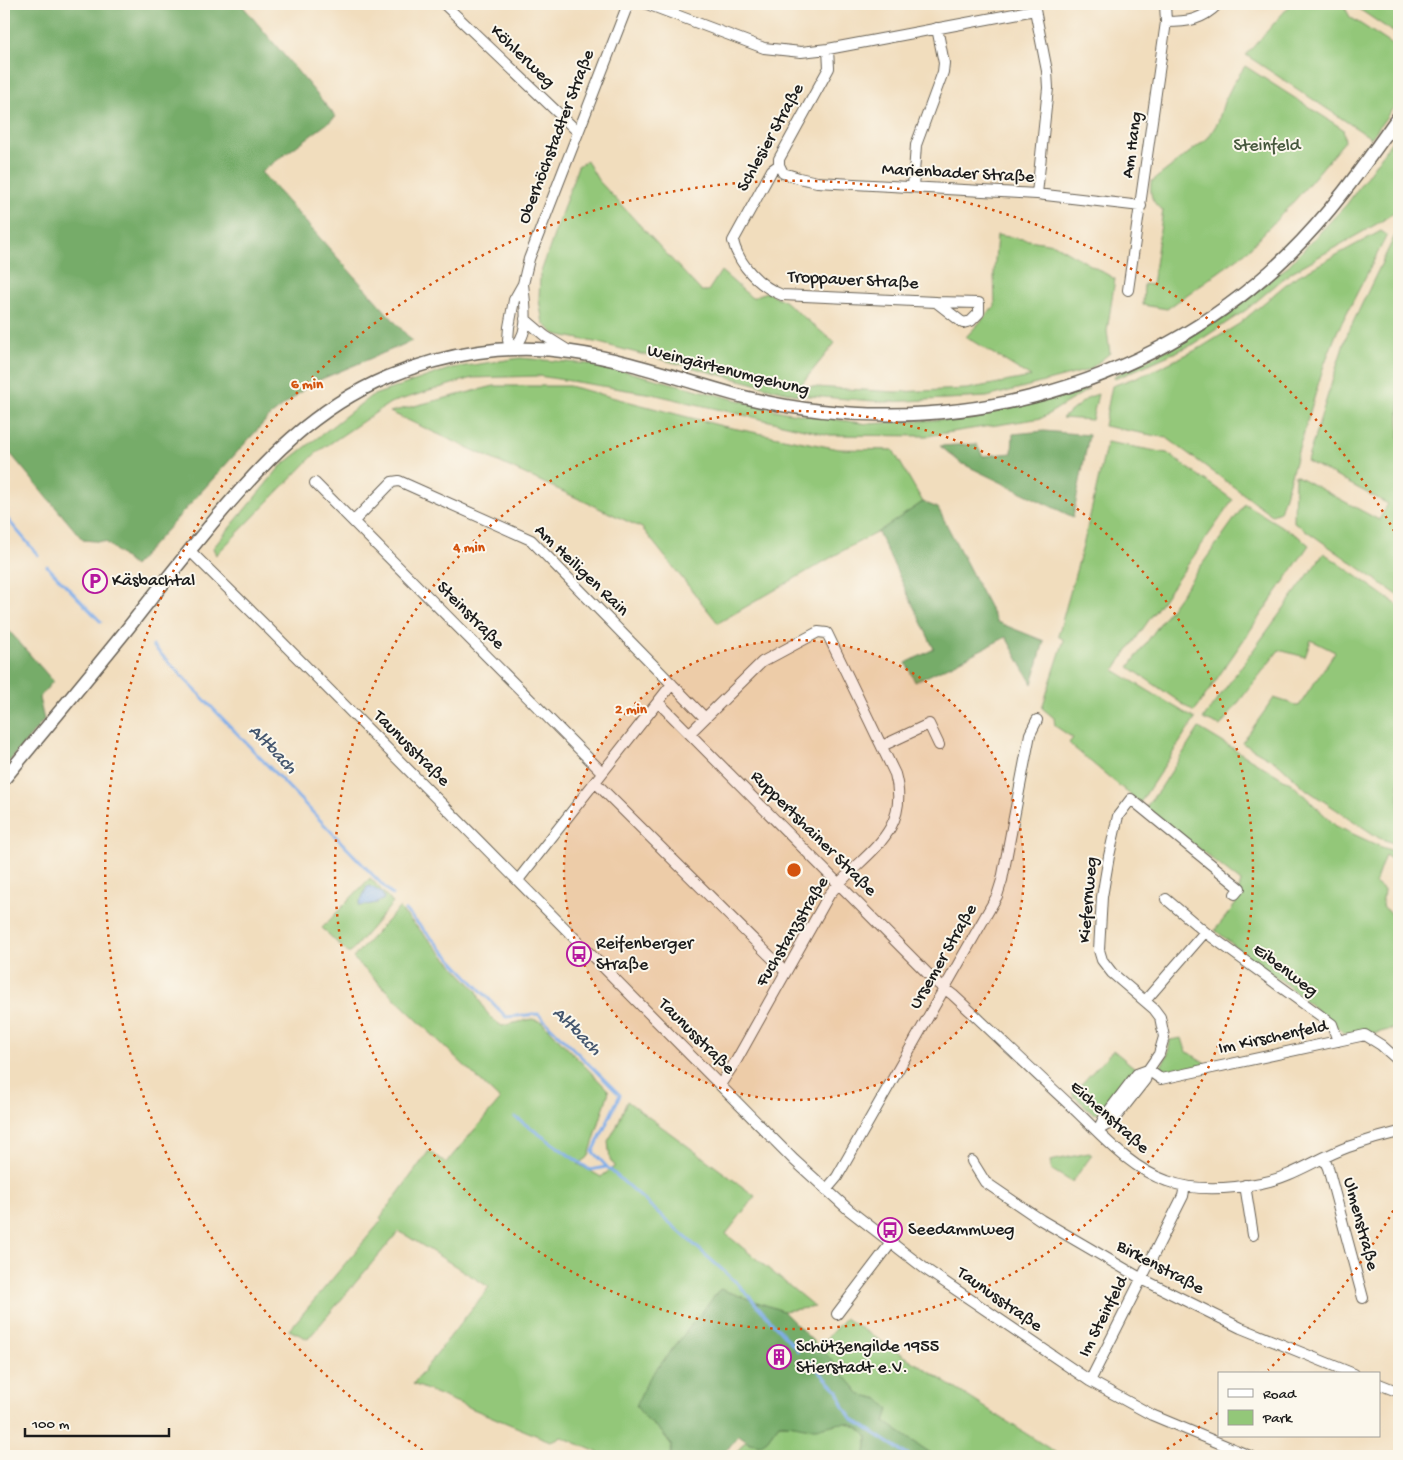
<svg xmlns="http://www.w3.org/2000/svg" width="1403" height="1460" viewBox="0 0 1403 1460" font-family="'Gochi Hand',sans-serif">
  <rect width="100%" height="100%" fill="#fbf7ec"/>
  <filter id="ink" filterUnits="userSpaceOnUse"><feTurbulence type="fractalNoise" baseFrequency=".02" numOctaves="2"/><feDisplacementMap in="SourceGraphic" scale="10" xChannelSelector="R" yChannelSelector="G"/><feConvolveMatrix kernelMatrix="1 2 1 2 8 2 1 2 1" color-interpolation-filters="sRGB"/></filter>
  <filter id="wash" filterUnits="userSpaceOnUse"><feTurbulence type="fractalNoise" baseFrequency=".0096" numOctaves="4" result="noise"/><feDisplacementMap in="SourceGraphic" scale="20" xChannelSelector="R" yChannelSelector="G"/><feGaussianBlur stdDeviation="1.12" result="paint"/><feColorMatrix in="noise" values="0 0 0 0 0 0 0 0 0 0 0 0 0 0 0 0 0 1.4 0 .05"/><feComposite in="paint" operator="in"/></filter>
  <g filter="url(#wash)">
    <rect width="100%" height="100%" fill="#f1ddbd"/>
    <!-- green -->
    <path fill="#93c779" stroke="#58724a" d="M1291,4H1343L1350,17L1399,49V100L1371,138L1246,55Z
      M1355,4H1399V36L1356,7Z
      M1245,66L1343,129L1345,141L1296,199L1245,253L1167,309L1143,305L1144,284L1152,285L1163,210C1151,203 1150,194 1151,182L1208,138L1218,122L1224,102L1233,84Z
      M1399,131V208L1382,221L1290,273L1246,310L1194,344L1115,379L1114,376L1171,348L1240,302L1286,268L1347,204Z
      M587,161L598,180L701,291H708L721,271L752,298L766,292L783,300L835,343L800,386L895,392L967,389L1031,377L966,337L995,306L994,273L997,235L1054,244L1115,279L1107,331L1110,353L1089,370L987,397L886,402L797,395L599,343L555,334L543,323L539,300L540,275L578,166Z
      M1399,227V596L1294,522L1295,475L1379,520L1388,504L1307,461L1346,337Z
      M1381,231L1387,235L1337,332L1324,365L1280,512L1272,515L1167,438L1104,426L1112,386L1148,373L1200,348L1239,324L1292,279Z
      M520,358L601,365L784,412L868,424L949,419L1089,389L1042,418L926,436L830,435L652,394L539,376L472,378L390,403L316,453L216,555L213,548L280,467L371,396L452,368Z
      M494,386H569L722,426L839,449L893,450L923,502L878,532L851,546L718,623L642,528L390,412Z
      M1098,394L1092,420L1062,418L1089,397Z
      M1107,442L1167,453L1233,500L1114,670L1195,719L1140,803L1073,747L1069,743L1073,738L1055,726L1054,718L1042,708L1064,640L1058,636L1083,546Z
      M1245,504L1299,537L1309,545L1194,712L1129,667Z
      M1324,553L1399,606V845L1379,838L1307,790L1279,764L1242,743L1274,698L1299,706L1335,652L1311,640L1305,657L1279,650L1220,726L1203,719Z
      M1199,728L1292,784L1336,826L1379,846L1399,853V864L1385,855L1375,883L1384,890L1382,907L1399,918V1027L1377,1033H1344L1282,981L1248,957L1215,930L1235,905L1241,882L1146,807L1162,786Z
      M370,878L393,903L349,954L322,928Z
      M399,908L477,991C482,1008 488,1017 502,1026L532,1019L542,1022L609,1091L589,1156L578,1164L601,1177L615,1166L610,1160L608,1141L616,1128L627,1101L755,1196L726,1234L815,1307L783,1311L719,1290L647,1420L660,1430L671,1444V1456H606L562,1437L550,1441L413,1384L489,1287L399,1231L308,1339L289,1330L382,1220L380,1218L429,1151L446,1163L500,1100L353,958Z
      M1182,1038L1186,1051L1204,1062L1206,1065L1163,1074L1161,1072L1160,1068L1168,1054L1170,1040Z
      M1113,1050L1135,1068L1104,1110L1094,1114L1072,1094Z
      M1089,1153L1092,1155L1072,1182L1052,1170L1050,1161Z
      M845,1318L1061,1456H935L884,1422L879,1399L860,1395L819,1347Z
      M839,1422C852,1423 859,1427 867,1436V1448L864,1456H734L745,1441L750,1443L767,1440L779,1424L831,1425Z"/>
    <!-- forest -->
    <path fill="#76ac69" stroke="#496442" d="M4,4H241L336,117L261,172L412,341L312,383L268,418L134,566L106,542L83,540L4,446Z
      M1044,431L1089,435L1073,517L961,463L940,446L976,444L983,456L1012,453L1013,434Z
      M923,502L938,508L997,622L1044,641L1032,684L1006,637L953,664L915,682L906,663L934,649L878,532Z
      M4,625L53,681L39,698L44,720L4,768Z
      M720,1289L783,1311L829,1357L860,1394L879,1399L889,1409L885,1422L935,1456H864L867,1448V1436C845,1412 836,1429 811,1428C801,1427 790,1423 779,1424L767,1440L760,1445L750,1443L739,1435L722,1456H671V1444L660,1430L647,1420L636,1406L648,1380Z"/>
    <!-- water -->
    <path fill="#7fade9" stroke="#4e6482" d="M370,886L382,893L384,899L377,903L360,906L359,904L367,887Z"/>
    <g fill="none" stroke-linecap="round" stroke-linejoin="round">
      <!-- stream -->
      <path stroke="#7fade9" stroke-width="3" d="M4,407L7,412
        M4,515L38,555
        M47,566L101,622
        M153,646L392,895
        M405,910L506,1017L538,1014L620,1095L593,1152L607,1167L737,1283L798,1351
        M515,1117L590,1170L606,1167
        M809,1361L838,1391L844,1407L851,1418L909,1456"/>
    </g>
  </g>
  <g filter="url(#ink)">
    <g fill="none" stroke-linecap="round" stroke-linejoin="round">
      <defs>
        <path id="minor" d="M444,4L578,132
          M647,4L764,48L801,52L828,49L1035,10
          M1034,5L1047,71L1048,88L1037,194
          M1166,22C1188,22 1202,20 1218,4
          M828,49L829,68L779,159V165L783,173L799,178L817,182L1037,194L1141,206
          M779,165L772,170L733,241C739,265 759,286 782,295L936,302L963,323L971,321L979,313V303L936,302
          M913,187L916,145L943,72L944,63L937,28
          M523,284C525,304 532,339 510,349L508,340L509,327L514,300L523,284L529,259L628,4
          M1128,290L1166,22L1165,4
          M525,319L545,336L569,351
          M315,483L602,772
          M354,521L392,482L399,481L531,540L705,718
          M189,550L266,626L794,1160L849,1210L924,1268L1090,1381L1152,1415L1250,1456
          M659,703L937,983L953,995C993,1032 1032,1070 1072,1107C1101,1134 1129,1168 1167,1181C1196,1192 1231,1189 1261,1183C1293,1177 1318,1158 1348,1147C1365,1141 1382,1136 1399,1132
          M690,733L762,662L818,632L827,633L895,774C912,835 861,854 829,895L736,1061L720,1085
          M882,746L929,724L939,745
          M595,782L786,972
          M518,880L672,684
          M1166,899L1205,932L1332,1024L1338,1041
          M1145,1001L1205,932
          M1148,1070L1161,1079L1365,1035L1381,1045L1399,1061
          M1098,1130L1112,1122L1145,1080L1148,1070L1159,1054L1164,1037L1160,1017L1154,1009L1112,973L1102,960L1099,950L1102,897L1109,856L1118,816L1131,799L1240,888L1235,894
          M1098,1130L1105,1116L1137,1074L1148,1070
          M1324,1159L1328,1168L1363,1298
          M972,1161L985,1182L1041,1220L1142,1279L1241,1328L1354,1374
          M1245,1185L1253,1235
          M826,1190L837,1177L997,896L1002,880L1030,734L1037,720
          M837,1314L891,1243
          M1090,1381L1183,1196L1185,1186
          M1379,1384L1399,1392"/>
        <path id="major" d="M4,779C45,729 87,679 128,628C156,592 184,557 213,522C264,461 314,408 388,377C445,353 510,343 571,352C630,360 687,382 744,397C936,445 1145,394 1288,255C1331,213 1365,164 1399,116"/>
      </defs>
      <!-- minor casing -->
      <use href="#minor" stroke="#676054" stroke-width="12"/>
      <!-- major casing -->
      <use href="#major" stroke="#676054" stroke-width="15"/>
      <!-- minor -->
      <use href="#minor" stroke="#fff" stroke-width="10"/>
      <!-- major -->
      <use href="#major" stroke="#fff" stroke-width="12"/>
    </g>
  </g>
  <!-- distance rings -->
  <circle cx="794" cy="870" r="230" fill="#d4530e" fill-opacity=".12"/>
  <g fill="none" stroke="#d4530e" stroke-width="2.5" stroke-dasharray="2.5 5">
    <circle cx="794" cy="870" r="230"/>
    <circle cx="794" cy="870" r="459"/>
    <path d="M1397 1204A689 689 0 0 1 1268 1370M1218 1413A689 689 0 0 1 1159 1454M429 1454A689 689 0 1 1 1397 536"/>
  </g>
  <!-- icons -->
  <defs>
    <symbol id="parking-ring" viewBox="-11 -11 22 22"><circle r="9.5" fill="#fbf7ec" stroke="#b5179e" stroke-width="1.5"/><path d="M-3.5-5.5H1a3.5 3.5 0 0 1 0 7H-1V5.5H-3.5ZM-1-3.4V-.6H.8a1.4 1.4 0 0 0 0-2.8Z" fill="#b5179e"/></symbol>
    <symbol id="bus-ring" viewBox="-11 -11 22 22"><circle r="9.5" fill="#fbf7ec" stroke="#b5179e" stroke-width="1.5"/><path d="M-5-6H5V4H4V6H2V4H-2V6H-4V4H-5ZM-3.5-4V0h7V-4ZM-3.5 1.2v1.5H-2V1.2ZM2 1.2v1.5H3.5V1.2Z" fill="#b5179e"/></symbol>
    <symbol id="building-ring" viewBox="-11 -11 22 22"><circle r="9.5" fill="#fbf7ec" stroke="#b5179e" stroke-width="1.5"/><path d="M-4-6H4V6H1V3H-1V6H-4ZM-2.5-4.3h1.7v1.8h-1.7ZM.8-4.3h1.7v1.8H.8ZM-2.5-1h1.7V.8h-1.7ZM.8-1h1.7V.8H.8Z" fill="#b5179e"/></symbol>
  </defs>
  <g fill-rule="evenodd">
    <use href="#parking-ring" x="81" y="567" width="28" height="28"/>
    <use href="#bus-ring" x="565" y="940" width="28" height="28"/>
    <use href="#bus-ring" x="876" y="1216" width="28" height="28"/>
    <use href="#building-ring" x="765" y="1343" width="28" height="28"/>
  </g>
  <g text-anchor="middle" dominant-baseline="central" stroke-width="4" stroke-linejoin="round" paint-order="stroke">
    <!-- street labels -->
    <g font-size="18" fill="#1c1c1c" stroke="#fbf7ec">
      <text transform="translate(522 57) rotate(44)">Köhlerweg</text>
      <text transform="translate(557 137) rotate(-69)">Oberhöchstadter Straße</text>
      <text transform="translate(771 138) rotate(-61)">Schlesier Straße</text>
      <text transform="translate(1133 145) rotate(-82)">Am Hang</text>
      <text transform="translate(958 174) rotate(3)">Marienbader Straße</text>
      <text transform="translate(853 281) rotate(3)">Troppauer Straße</text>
      <text transform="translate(728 371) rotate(14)">Weingärtenumgehung</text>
      <text transform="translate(581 571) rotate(44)">Am Heiligen Rain</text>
      <text transform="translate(470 616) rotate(45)">Steinstraße</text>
      <text transform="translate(411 749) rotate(45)">Taunusstraße</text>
      <text transform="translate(813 834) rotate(45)">Ruppertshainer Straße</text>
      <text transform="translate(1089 900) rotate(-85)">Kiefernweg</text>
      <text transform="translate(793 932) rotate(-59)">Fuchstanzstraße</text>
      <text transform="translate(944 957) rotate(-60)">Ursemer Straße</text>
      <text transform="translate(1285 971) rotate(37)">Eibenweg</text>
      <text transform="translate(696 1037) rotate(45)">Taunusstraße</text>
      <text transform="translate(1273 1038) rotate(-12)">Im Kirschenfeld</text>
      <text transform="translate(1109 1118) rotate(42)">Eichenstraße</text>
      <text transform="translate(1360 1224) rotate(75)">Ulmenstraße</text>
      <text transform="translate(1160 1268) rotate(28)">Birkenstraße</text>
      <text transform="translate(999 1300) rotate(35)">Taunusstraße</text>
      <text transform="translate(1104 1317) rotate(-63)">Im Steinfeld</text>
    </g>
    <!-- park labels -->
    <g font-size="18" fill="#46583d" stroke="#fbf7ec">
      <text x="1267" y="146">Steinfeld</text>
    </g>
    <!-- poi labels -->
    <g font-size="18" fill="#1c1c1c" stroke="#fbf7ec" text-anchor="start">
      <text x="112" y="581">Käsbachtal</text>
      <text x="596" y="944">Reifenberger<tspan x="596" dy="21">Straße</tspan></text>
      <text x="908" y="1230">Seedammweg</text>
      <text x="796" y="1347">Schützengilde 1955<tspan x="796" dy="21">Stierstadt e.V.</tspan></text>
    </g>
    <!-- water labels -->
    <g font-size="19" font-style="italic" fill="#44566e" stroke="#fbf7ec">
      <text transform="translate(272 750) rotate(46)">Altbach</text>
      <text transform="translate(576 1032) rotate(45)">Altbach</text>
    </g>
  </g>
  <circle cx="794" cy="870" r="8" fill="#d4530e" stroke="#fbf7ec" stroke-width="2.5"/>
  <g font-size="15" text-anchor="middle" font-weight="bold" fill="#d4530e" stroke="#fbf7ec" stroke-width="4" stroke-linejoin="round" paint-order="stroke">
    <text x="307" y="388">6 min</text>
    <text x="469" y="551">4 min</text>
    <text x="631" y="713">2 min</text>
  </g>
  <!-- margin -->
  <rect width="1403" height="1460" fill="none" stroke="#fbf7ec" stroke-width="20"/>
  <!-- legend -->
  <rect x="1218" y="1372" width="162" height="65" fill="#fbf7ec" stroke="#a29f99"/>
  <rect x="1228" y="1389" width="25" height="8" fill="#ffffff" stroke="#a29f99"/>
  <text x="1263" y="1398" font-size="15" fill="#1c1c1c">Road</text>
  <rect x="1228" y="1410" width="25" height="15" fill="#93c779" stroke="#a29f99"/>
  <text x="1263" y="1422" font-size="15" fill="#1c1c1c">Park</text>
  <!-- scale -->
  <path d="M25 1428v8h144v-8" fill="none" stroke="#1c1c1c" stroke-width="2.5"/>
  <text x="32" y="1428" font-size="15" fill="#1c1c1c" stroke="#fbf7ec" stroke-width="4" paint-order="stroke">100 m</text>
</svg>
